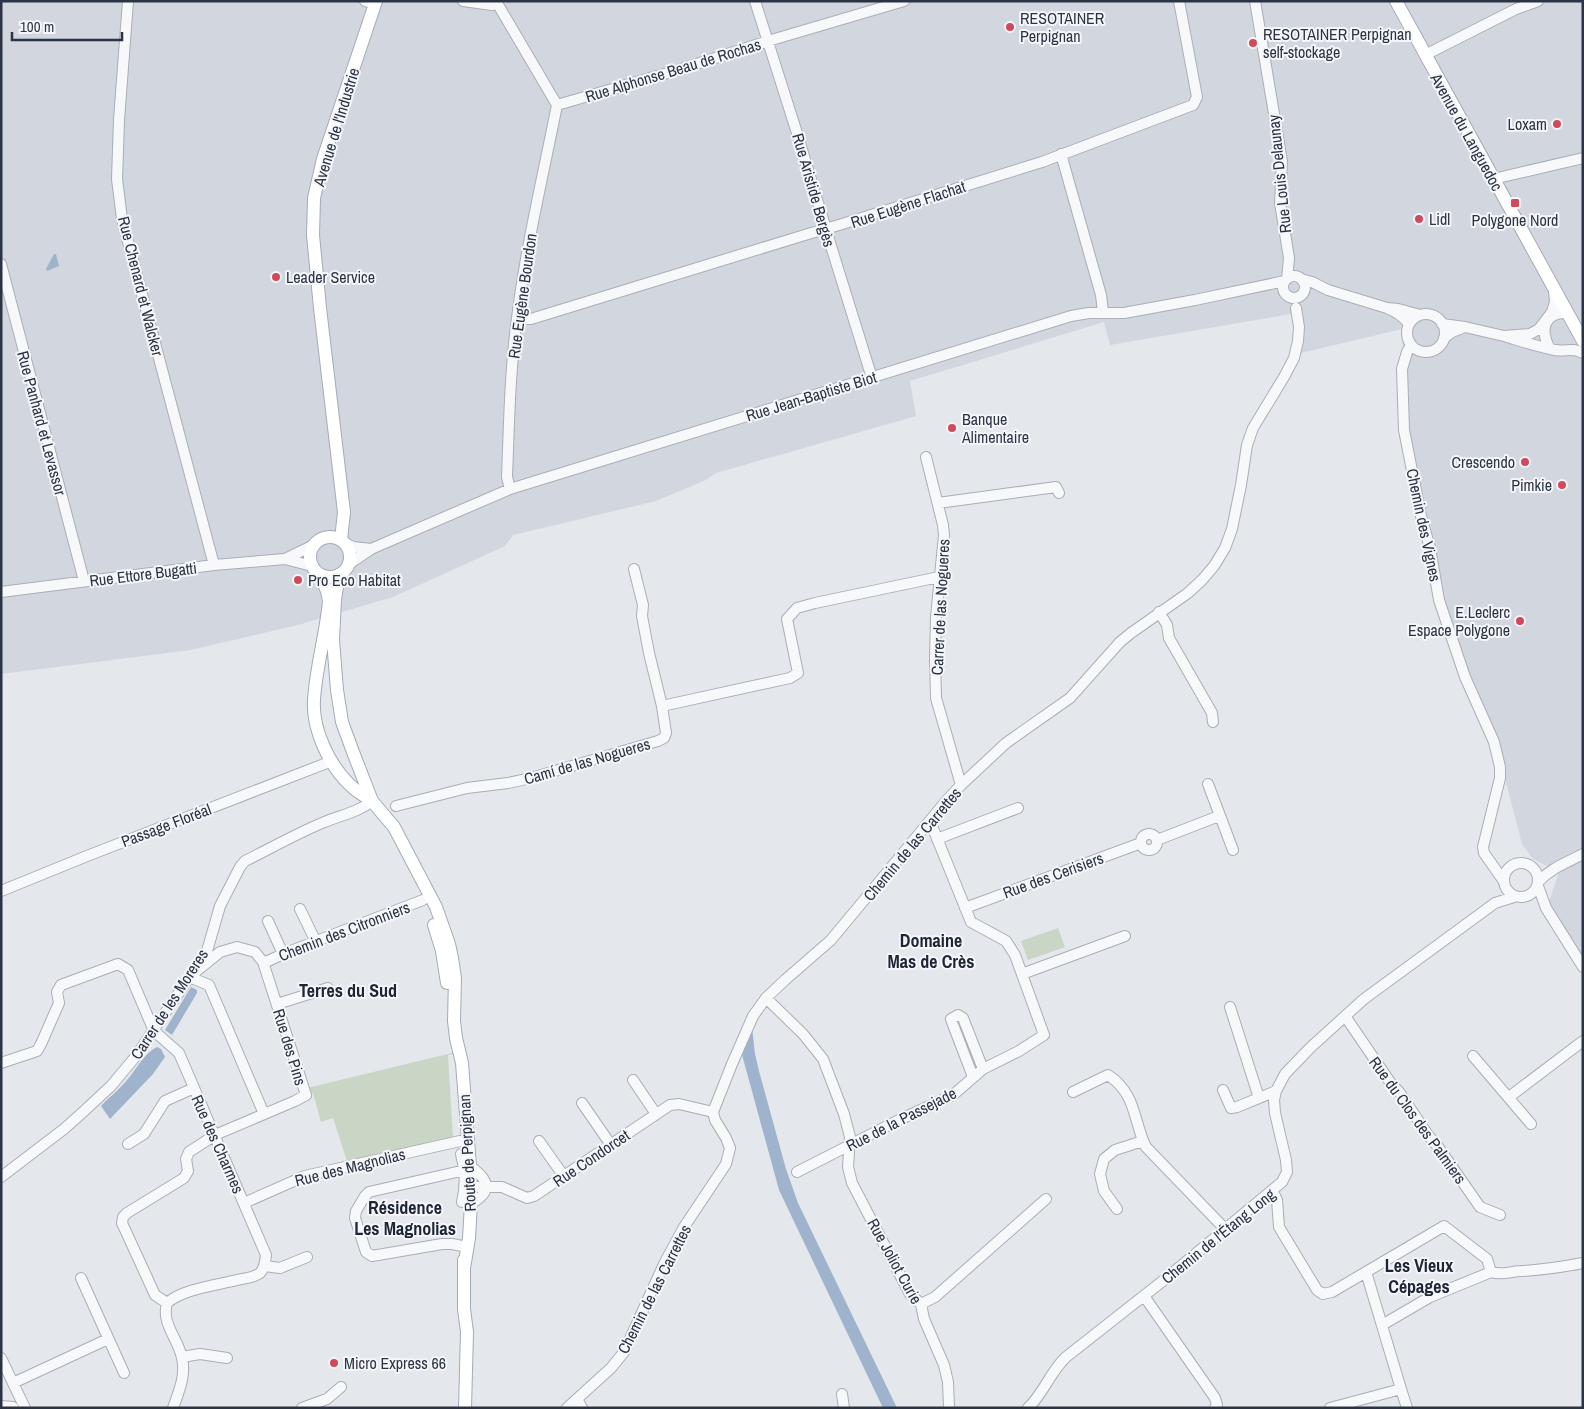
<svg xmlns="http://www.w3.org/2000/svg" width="1584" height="1409" viewBox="0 0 1584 1409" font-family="'Archivo Narrow',sans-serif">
  <rect width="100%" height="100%" fill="#e4e7ec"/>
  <!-- built -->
  <path fill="#d2d6de" d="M1,1H1583V963L1550,910L1549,902L1559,872L1533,859L1522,844L1494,736L1482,702L1460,657L1436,584L1407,435L1402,329L1301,353L1305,329L1302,312L1110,345L1104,322L910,381L916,416L716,473L706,480L656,501L513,535L505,546L393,597L298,625L191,650L1,674Z"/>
  <!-- green -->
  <path fill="#c9d6c5" d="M1058,928L1065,947L1028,960L1021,941Z
    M453,1049L454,1054L448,1055L453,1137L348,1164L333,1118L321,1122L313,1093L305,1095L303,1089L452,1053Z"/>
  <!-- water -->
  <path fill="#9fb4cc" d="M54,254H56L59,266L47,271L46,269Z
    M191,987L197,990V993L172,1035L165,1030Z
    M752,1027L755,1054L759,1071L786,1169L798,1203L897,1408H883L779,1190L741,1051Z
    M157,1047L161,1049L165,1057L153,1074L110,1119L101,1106C109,1097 119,1090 127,1080C136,1070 144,1053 157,1047Z"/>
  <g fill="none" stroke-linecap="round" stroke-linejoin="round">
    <defs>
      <path id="minor" d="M128,1L119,120L117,179L122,219L214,565
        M365,1L375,4
        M463,1L492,5L498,1
        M755,1L797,133L831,246L872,378
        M1255,1L1282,161L1280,203L1289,258L1287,279
        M497,3L557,105L678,70L768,41L904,1
        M1425,55L1516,9L1538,1
        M1061,154L1101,295L1103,312
        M1493,179L1583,158
        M1,264L84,581
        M1283 287a11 11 0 1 1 22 0a11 11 0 1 1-22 0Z
        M1301,279L1312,282L1328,290L1387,308
        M1554,291L1555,302L1552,312L1539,329L1530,334L1504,336C1521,341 1538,347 1555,350C1567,352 1571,347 1583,353
        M1407 333a19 19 0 1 1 38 0a19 19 0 1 1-38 0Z
        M517,319H531L808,234L839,225L1042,162L1193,105L1197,97L1179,1
        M1409,324C1403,316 1397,312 1387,308L1398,309L1420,315
        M1442,324L1465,327L1452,332L1444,338
        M1465,327L1504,336
        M1411,345L1407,352L1402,369L1404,430L1421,516L1430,548L1439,600L1465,677L1494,742L1500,767V778L1483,847L1484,853L1503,880
        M1550,349C1540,331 1543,312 1567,313
        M926,457L943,525L944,535L936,617L935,658L936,698L961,785
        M510,489L507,477C509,424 510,370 517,318C526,246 543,176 557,105
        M938,503L1056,487L1059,493
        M345,543L353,547L371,549L349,564
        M371,549L510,489L1071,316L1089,313H1124L1195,300L1285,281
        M312,566L285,559L314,545
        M634,569L643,605L642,616L649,653L662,706
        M1,592L214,565L285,559
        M1159,612L1167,625L1169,638L1212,713L1213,722
        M1208,784L1233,850
        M396,806L467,788L508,783L531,778L658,741L664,738L666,733L662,706L790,678L798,673L787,619L797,608L815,603L939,577
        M1141 842a8 8 0 1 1 16 0a8 8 0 1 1-16 0Z
        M937,839L1018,808
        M1157,840L1219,816
        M1504 880a17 17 0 1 1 34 0a17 17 0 1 1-34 0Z
        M1538,882C1551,868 1566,863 1583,854
        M1538,886L1546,908L1583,967
        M1,891L87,856L332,761
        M965,908L1141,843
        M300,909L316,942
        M268,921L283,954
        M1022,974L1125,936
        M766,998L803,1034L823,1059L844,1114L850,1137L848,1167L852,1183L910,1294L921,1304L924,1319L944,1365L948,1382L949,1408
        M277,1004L328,988
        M1230,1007L1259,1098
        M1345,1016L1390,1082L1400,1093L1428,1135L1439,1148L1480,1207L1500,1215
        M1473,1056L1531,1124
        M1,1063L37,1051L41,1044L59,1003L57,992L61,985L118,964L128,970L154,1031L179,1053L266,1255C265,1262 265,1268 260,1273C254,1278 245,1278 237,1280C217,1285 183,1289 167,1303
        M973,1077L952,1022L951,1019L958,1015L963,1018L983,1069
        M633,1080L656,1114
        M1223,1090L1231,1108L1237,1107L1276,1091
        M1073,1092L1108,1075C1137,1094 1133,1121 1146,1147L1226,1230
        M1509,1097L1583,1041
        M582,1103L611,1145
        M264,1114L209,985L189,977L220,952L237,947L255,952L263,962L268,961L283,954L423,900
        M539,1141L563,1175
        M128,1144L144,1134L165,1101L194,1088
        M461,1154C466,1171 466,1185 462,1202
        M470,1166C478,1172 491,1182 484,1193C481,1198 475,1201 471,1204
        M461,1171L369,1192L365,1196L356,1211L355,1218L366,1252L372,1256L442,1244H452L462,1246
        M797,1172L899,1120L953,1095L983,1069L1019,1051L1044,1035L1015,955L1006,941L971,922L930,821
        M1,1177L64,1129L83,1112L111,1086L136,1056L207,951L220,906L240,867L245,861C271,848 296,834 322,823C340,815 357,813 372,801
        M466,1187H502L527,1198L534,1196L670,1105L679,1104L713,1112
        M1273,1192L1277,1200L1279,1227L1317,1290L1323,1294L1332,1292L1366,1272L1401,1389
        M244,1203L305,1176L460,1141
        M1117,1209L1104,1191L1100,1174L1104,1159L1115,1150L1143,1141
        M265,1266L280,1268L307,1257
        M1366,1272L1444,1226L1487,1259L1491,1272
        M81,1278L124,1373
        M1144,1296L1215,1398L1217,1405L1215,1408
        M921,1304L935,1297L1046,1199
        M1382,1325L1430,1297L1491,1272C1503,1276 1510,1271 1522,1271C1543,1270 1562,1267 1583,1263
        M182,1357L200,1354L227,1358
        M1,1358L25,1408
        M13,1383L108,1339
        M842,1394L844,1408
        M577,1399L582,1408
        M1,1406L13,1407
        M173,1408C179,1391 186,1376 182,1358C178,1338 161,1324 167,1303L155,1295L122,1223L123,1217L127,1213L184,1178L188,1171L186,1159L189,1152L215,1135L295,1101L306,1095L263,962
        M302,1408L327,1399L341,1387
        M567,1408L611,1368L624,1352L664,1264L684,1227L726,1164L730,1148L726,1138L715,1120L713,1112L732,1064L753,1016L766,998L785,980L831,940L947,800L961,785L1006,743L1070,698L1120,642L1131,633L1188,593L1202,580L1214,566L1225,548L1232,529L1241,485L1247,445L1253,428L1284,377L1294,358L1298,341L1299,327L1296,308
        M1028,1408C1044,1393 1050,1372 1066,1357L1164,1280L1282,1182L1287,1172L1286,1160L1275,1113L1274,1100L1276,1091L1285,1074L1311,1047L1364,999L1495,903L1514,897
        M1330,1408L1401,1389L1407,1408"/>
      <path id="major" d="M1396,1L1583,341
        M310 557a20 20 0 1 1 40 0a20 20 0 1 1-40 0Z
        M341,540L344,512L320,308L313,235L314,198L323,159L376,1
        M320,575L327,591L329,601C326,634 316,667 314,700C312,729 329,765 350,785C357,792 365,796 372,801
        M339,575L335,599L333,640L337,690L342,722L353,752L372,801L394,827L436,907L449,944L452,958L455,978L454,1021L456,1038L462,1063L470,1166L471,1204L469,1238L464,1268
        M434,925L442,951L447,983
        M464,1260V1309L467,1332L465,1408"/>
    </defs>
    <!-- minor casing -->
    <use href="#minor" stroke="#a9aeb7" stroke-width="12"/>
    <!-- major casing -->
    <use href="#major" stroke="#a3abb8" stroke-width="14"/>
    <!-- minor -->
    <use href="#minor" stroke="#f7f8fa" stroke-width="10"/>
    <!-- major -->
    <use href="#major" stroke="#fff" stroke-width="12"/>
  </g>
  <!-- markers -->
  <g fill="#d1495b" stroke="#f4f6f9" stroke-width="2">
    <circle cx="1010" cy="27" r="5"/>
    <circle cx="1253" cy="43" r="5"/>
    <circle cx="1557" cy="124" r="5"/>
    <rect x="1510" y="198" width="10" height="10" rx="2.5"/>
    <circle cx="1419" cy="219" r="5"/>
    <circle cx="276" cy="277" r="5"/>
    <circle cx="952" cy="428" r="5"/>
    <circle cx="1525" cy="462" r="5"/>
    <circle cx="1562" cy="485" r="5"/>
    <circle cx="298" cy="580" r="5"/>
    <circle cx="1520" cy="621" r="5"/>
    <circle cx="334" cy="1363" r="5"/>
  </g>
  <g text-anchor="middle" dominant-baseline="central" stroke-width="4" stroke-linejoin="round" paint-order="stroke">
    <!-- poi labels -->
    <g font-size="16" fill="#2b3445" stroke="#f4f6f9" text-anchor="start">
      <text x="1020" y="18">RESOTAINER<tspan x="1020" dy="18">Perpignan</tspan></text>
      <text x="1263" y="34">RESOTAINER Perpignan<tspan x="1263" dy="18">self-stockage</tspan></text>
      <text x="1547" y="124" text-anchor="end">Loxam</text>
      <text x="1429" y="219">Lidl</text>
      <text x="1515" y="220" text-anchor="middle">Polygone Nord</text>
      <text x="286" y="277">Leader Service</text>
      <text x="962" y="419">Banque<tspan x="962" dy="18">Alimentaire</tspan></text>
      <text x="1515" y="462" text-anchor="end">Crescendo</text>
      <text x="1552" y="485" text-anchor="end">Pimkie</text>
      <text x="308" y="580">Pro Eco Habitat</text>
      <text x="1510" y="612" text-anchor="end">E.Leclerc<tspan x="1510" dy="18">Espace Polygone</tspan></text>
      <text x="344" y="1363">Micro Express 66</text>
    </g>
    <!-- street labels -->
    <g font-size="16" fill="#2b3445" stroke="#f4f6f9">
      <text transform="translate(673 70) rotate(-17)">Rue Alphonse Beau de Rochas</text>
      <text transform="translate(336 127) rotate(-73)">Avenue de l'Industrie</text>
      <text transform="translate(1467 132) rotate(61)">Avenue du Languedoc</text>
      <text transform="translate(1279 174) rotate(-96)">Rue Louis Delaunay</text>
      <text transform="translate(814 190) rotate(74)">Rue Aristide Bergès</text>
      <text transform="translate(908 204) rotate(-18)">Rue Eugène Flachat</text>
      <text transform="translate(141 286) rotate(76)">Rue Chenard et Walcker</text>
      <text transform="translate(522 296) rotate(-82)">Rue Eugène Bourdon</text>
      <text transform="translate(811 396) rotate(-17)">Rue Jean-Baptiste Biot</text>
      <text transform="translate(42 423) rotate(75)">Rue Panhard et Levassor</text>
      <text transform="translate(1424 525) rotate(78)">Chemin des Vignes</text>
      <text transform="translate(143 574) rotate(-7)">Rue Ettore Bugatti</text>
      <text transform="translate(940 607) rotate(-87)">Carrer de las Nogueres</text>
      <text transform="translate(587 761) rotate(-16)">Camí de las Nogueres</text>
      <text transform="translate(166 825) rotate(-21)">Passage Floréal</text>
      <text transform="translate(912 844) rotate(-50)">Chemin de las Carrettes</text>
      <text transform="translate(1053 875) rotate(-20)">Rue des Cerisiers</text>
      <text transform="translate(344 931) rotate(-21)">Chemin des Citronniers</text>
      <text transform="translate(169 1004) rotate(-57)">Carrer de les Moreres</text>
      <text transform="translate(290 1047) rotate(73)">Rue des Pins</text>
      <text transform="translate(901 1119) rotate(-27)">Rue de la Passejade</text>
      <text transform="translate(1418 1120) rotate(54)">Rue du Clos des Palmiers</text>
      <text transform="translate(218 1144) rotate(66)">Rue des Charmes</text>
      <text transform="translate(467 1153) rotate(-93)">Route de Perpignan</text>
      <text transform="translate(591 1158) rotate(-34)">Rue Condorcet</text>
      <text transform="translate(350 1167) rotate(-14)">Rue des Magnolias</text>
      <text transform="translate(1218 1236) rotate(-39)">Chemin de l'Étang Long</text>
      <text transform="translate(895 1261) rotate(61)">Rue Joliot Curie</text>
      <text transform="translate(654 1289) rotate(-63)">Chemin de las Carrettes</text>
    </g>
    <!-- neighbourhood labels -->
    <g font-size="18" font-weight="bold" fill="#1d2536" stroke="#f4f6f9">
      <text x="931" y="940">Domaine<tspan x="931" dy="21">Mas de Crès</tspan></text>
      <text x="348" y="990">Terres du Sud</text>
      <text x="405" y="1207">Résidence<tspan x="405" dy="21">Les Magnolias</tspan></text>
      <text x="1419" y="1265">Les Vieux<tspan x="1419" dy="21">Cépages</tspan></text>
    </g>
  </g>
  <!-- border -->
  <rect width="1584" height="1409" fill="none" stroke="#2b3445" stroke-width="5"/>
  <!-- scale -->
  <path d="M12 32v8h110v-8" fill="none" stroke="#2b3445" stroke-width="2.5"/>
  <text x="20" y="32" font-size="15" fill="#2b3445" stroke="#f4f6f9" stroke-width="4" paint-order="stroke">100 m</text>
</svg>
